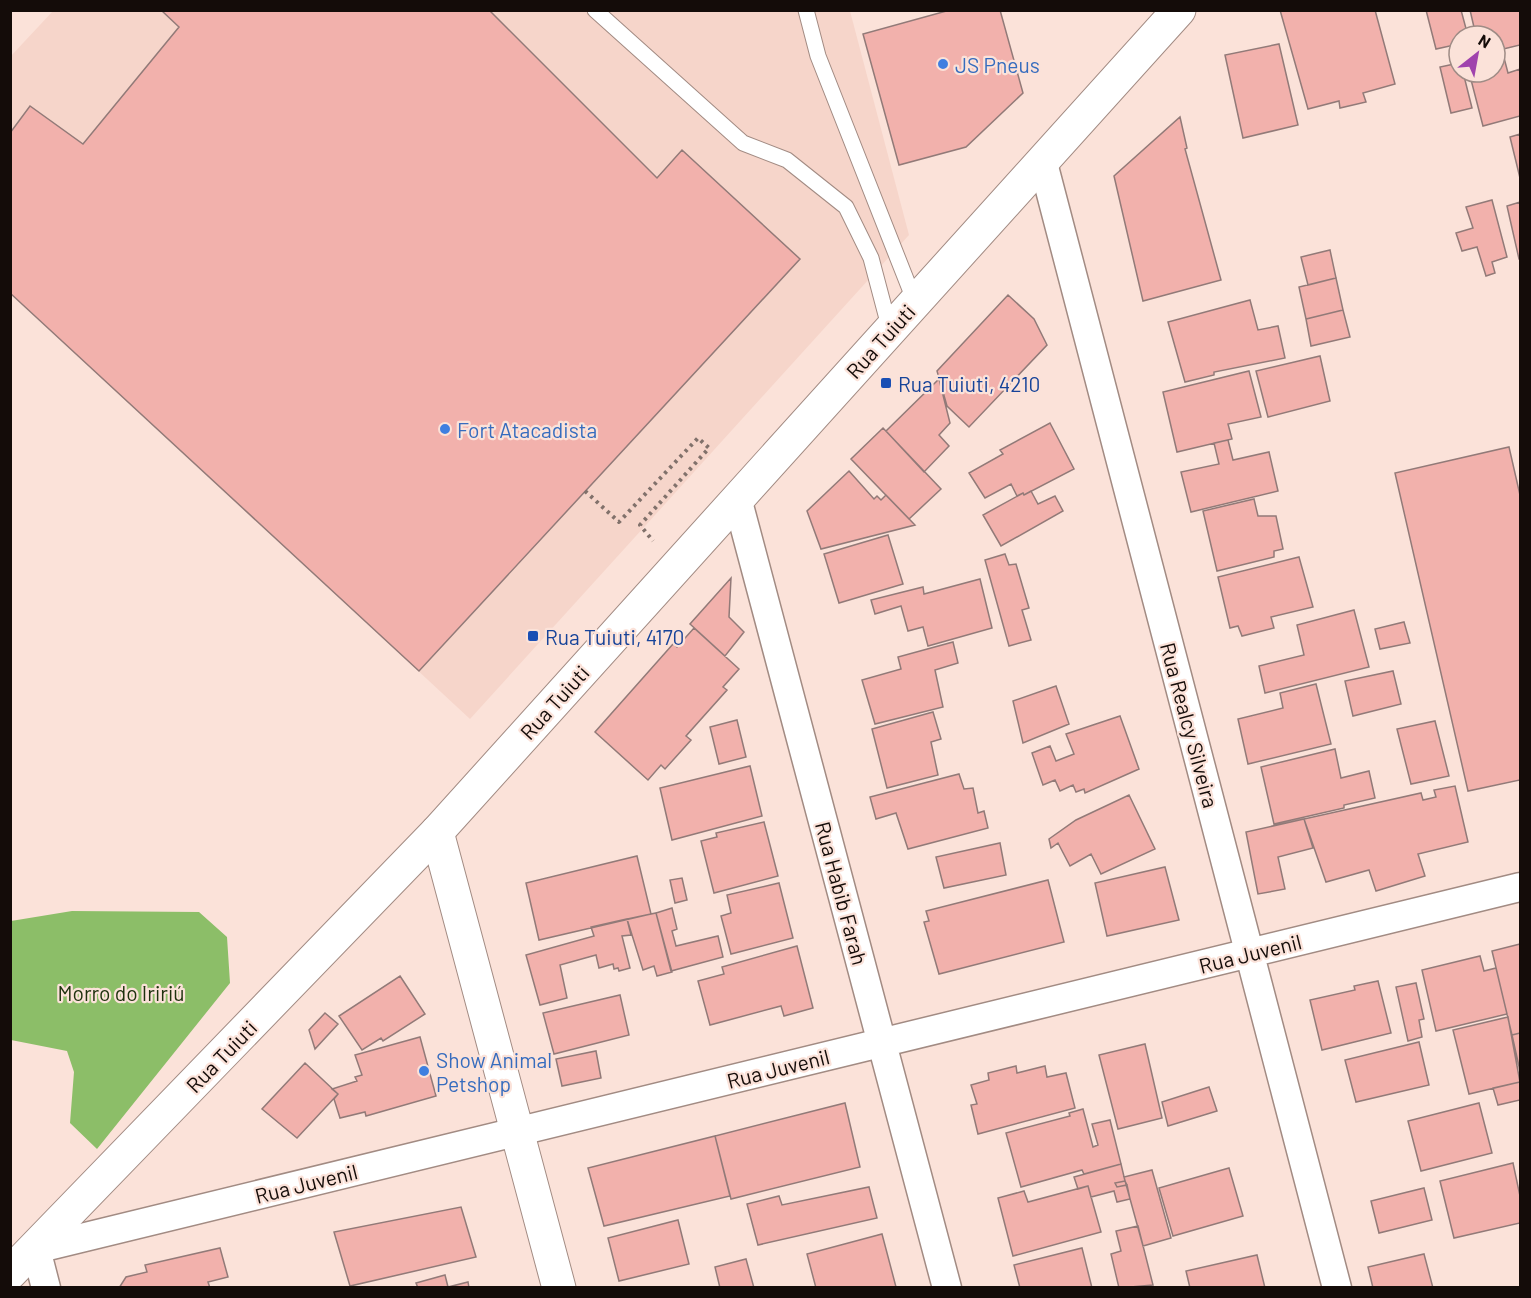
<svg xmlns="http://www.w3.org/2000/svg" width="1531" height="1298" viewBox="0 0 1531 1298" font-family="Barlow,sans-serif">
  <rect width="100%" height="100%" fill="#fbe2d9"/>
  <!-- built -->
  <path fill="#f6d5ca" d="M53,11H850L909,235L470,719L11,293L10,57Z"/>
  <!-- forest -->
  <path fill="#8cbe68" d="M72,911L199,912L227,937L230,983L97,1149L70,1123L74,1072L67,1051L11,1040V921Z"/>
  <!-- building -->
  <path fill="#f2b1ac" stroke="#927a78" stroke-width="1.5" d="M161,10H489L657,178L682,150L800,259L419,671L10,293V133L30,106L83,144L179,27Z
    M950,10H1000L1023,93L966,147L899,165L863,34Z
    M1280,10H1375L1395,84L1363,93L1366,102L1340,108L1339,101L1308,109Z
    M1426,10H1461L1468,36H1459V44L1436,49Z
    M1470,10H1520V45L1495,51V36H1476Z
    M1279,44L1298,125L1243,138L1225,55Z
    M1503,54L1508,73L1520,69V116L1483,126L1469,72H1495V56Z
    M1459,63V72H1463L1472,108L1451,113L1440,67Z
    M1180,117L1187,148L1185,149L1221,280L1143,301L1114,176Z
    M1520,134V178L1510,137Z
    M1492,200L1507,257L1492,262L1495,273L1486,276L1477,247L1462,251L1456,233L1473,228L1466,207Z
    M1520,202V259H1519L1507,206Z
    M1330,250L1336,278L1308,285L1301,257Z
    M1336,278L1343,310L1306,319L1299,287Z
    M1008,295L1034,319L1047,345L969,427L947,406L937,371Z
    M1250,300L1258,330L1278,326L1285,358L1214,372V375L1185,382L1168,322Z
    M1343,310L1350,337L1311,346L1306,319Z
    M1320,356L1330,401L1268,417L1256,371Z
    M1249,371L1261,417L1228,424L1232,439L1177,452L1163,392Z
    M939,379L950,423L939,435L949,446L924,472L886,431Z
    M1050,423L1074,469L1024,495L1023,493L1017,496L1011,484L985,498L969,473L1003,454L1000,450Z
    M883,428L941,489L909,519L851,459Z
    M1228,440L1233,460L1269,452L1278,491L1191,512L1181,472L1219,464L1214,443Z
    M1509,447L1520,495V780L1468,791L1395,473Z
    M849,471L874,499L877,496L881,500L886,495L915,525L821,549L807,511Z
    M1031,491L1038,504L1055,496L1063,511L1001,546L983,515L1023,493L1024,495Z
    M1254,499L1258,516H1276L1283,549L1274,551V557L1217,571L1203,511Z
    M888,535L903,584L839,603L824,554Z
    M1005,554L1009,565L1016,564L1029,608L1022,610L1031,640L1009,646L985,560Z
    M1299,557L1313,607L1271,617L1274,628L1242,636L1238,626L1230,628L1218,577Z
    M731,578L729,617L744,632L725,656L690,624Z
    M980,579L992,628L928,646L923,627L908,631L901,606L875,614L871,600L923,587L924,594Z
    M1354,610L1369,667L1265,693L1259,666L1304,655L1297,625Z
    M1404,622L1410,643L1380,649L1375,629Z
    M694,628L739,669L723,687L727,690L686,736L691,740L665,769L661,765L648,780L595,732L673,644L677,647Z
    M953,642L958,663L935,670L943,707L875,724L862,680L901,669L898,657Z
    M1393,671L1401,704L1353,716L1345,681Z
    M1316,684L1331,744L1248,764L1238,719L1283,708L1280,693Z
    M1056,686L1069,724L1023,743L1013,701Z
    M933,712L941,739L931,742L938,775L887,788L872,729Z
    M1120,716L1139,769L1085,793L1084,789L1076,792L1073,785L1060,791L1055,780L1043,785L1032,753L1050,746L1056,761L1074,754L1066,734Z
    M737,720L746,757L719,764L710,727Z
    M1435,721L1449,776L1411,784L1397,729Z
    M1335,749L1341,778L1369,771L1375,798L1344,805V808L1274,824L1261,767Z
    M750,766L762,816L672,840L660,788Z
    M959,774L964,789L973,788L978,813L984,811L988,828L908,849L896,813L876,819L870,797Z
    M1455,786L1468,842L1418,854L1425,876L1376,891L1369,870L1326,882L1304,819L1421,793L1423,800L1436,797L1434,790Z
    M1129,795L1155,849L1101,874L1091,854L1070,866L1058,843L1051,848L1049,839L1076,820Z
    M1304,819L1313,848L1278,857L1285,889L1258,894L1246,832Z
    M764,822L778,876L714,893L701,841L717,837L716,833Z
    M1000,843L1006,875L944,888L936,857Z
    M637,856L651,914L539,940L526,883Z
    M1165,867L1179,920L1107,936L1095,883Z
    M682,878L687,900L675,903L670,880Z
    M1048,880L1064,942L939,974L924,922L929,921L926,911Z
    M779,883L793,938L731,954L721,916L731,913L727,895Z
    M672,908L677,929L672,931L676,946L718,936L723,957L671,971L656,913Z
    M656,913L672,972L657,976L654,966L643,970L627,919Z
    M627,919L631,935L622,936L630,968L619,971L618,968L614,969L613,964L599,968L596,955L560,965L567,998L540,1005L526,955L594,936L591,927Z
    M1520,944V1033L1512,1035L1492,951Z
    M797,946L813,1008L784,1016L781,1006L710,1025L698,981L724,974L722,967Z
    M1480,956L1484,971L1496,968L1507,1014L1436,1031L1422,970Z
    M400,976L425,1014L383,1041L381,1038L362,1050L339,1016Z
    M1378,981L1391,1033L1322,1050L1310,1000L1355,990L1354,986Z
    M1416,983L1424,1019L1419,1020L1422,1037L1408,1041L1396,987Z
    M620,995L629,1035L554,1054L543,1013Z
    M325,1013L338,1024L315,1049L309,1030Z
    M1508,1017L1520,1082L1469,1094L1453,1030Z
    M1520,1033V1071L1512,1035Z
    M420,1037L436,1096L366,1116L365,1112L340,1118L334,1099L338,1094L332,1089L357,1081L355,1077L362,1075L355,1055Z
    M1419,1042L1429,1085L1356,1102L1345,1060Z
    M1145,1044L1162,1118L1118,1129L1099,1055Z
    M596,1051L601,1078L562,1086L556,1059Z
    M305,1063L338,1094L297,1138L262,1109Z
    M1016,1066L1017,1073L1045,1066L1047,1077L1066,1073L1075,1108L978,1134L971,1105L977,1104L971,1085L989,1080L988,1073Z
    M1520,1082V1100L1498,1105L1493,1088Z
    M1209,1087L1217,1111L1168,1126L1162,1102Z
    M845,1103L860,1167L731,1199L715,1136Z
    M1479,1103L1492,1153L1421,1171L1408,1121Z
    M1083,1109L1093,1147L1098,1145L1092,1124L1110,1120L1121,1164L1084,1174L1082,1170L1021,1187L1006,1133L1070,1116L1069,1113Z
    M715,1136L730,1196L604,1226L588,1168Z
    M1513,1163L1520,1196V1223L1454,1238L1440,1181Z
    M1121,1164L1125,1181L1115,1183L1117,1187L1127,1185L1130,1199L1117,1202L1114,1191L1091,1197L1088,1186L1078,1189L1074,1177Z
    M1229,1168L1243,1216L1173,1236L1159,1188Z
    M1152,1170L1171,1238L1143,1246L1124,1177Z
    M1125,1181L1127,1185L1117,1187L1115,1183Z
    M1088,1186L1101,1232L1013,1256L998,1198L1024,1191L1028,1202Z
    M869,1187L877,1218L758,1245L747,1204L779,1196L782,1205Z
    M1424,1188L1432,1220L1379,1233L1371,1201Z
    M461,1207L476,1257L350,1286L334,1232Z
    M678,1220L689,1264L619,1281L608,1238Z
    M1138,1226L1153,1285L1119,1288L1111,1254L1121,1251L1116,1231Z
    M882,1234L896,1287L816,1288L807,1254Z
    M220,1248L228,1277L208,1282L210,1288H119L126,1277L147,1272L145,1265Z
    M1082,1248L1092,1288H1020L1014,1265Z
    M1424,1254L1433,1288H1373L1368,1267Z
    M1257,1255L1265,1288H1190L1186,1271Z
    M746,1259L754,1288H720L715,1267Z
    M445,1275L448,1287L468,1282L469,1288H418L416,1283Z"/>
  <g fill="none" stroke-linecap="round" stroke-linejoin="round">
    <defs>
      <path id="lane" d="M595,10L743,143L787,160L846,207L871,258L890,330
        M806,10L818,56L915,302"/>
      <path id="street" d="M1043,163L1337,1288
        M737,498L947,1288
        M46,1288L36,1249L1520,887"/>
      <path id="secondary" d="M437,832L559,1288"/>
      <path id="primary" d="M10,1273L437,832L1179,10"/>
    </defs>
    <!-- lane casing -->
    <use href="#lane" stroke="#a28b83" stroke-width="17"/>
    <!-- street casing -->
    <use href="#street" stroke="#a28b83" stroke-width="31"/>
    <!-- secondary casing -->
    <use href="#secondary" stroke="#a28b83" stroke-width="35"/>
    <!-- primary casing -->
    <use href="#primary" stroke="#a28b83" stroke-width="35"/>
    <!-- path -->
    <path stroke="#81716b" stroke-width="4" stroke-dasharray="3 4.5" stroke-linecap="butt" d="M585,491L619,522L698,438L709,448L640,525L653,541"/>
    <!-- lane -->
    <use href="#lane" stroke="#fff" stroke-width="15"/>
    <!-- street -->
    <use href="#street" stroke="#fff" stroke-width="28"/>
    <!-- secondary -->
    <use href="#secondary" stroke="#fff" stroke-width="33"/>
    <!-- primary -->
    <use href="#primary" stroke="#fff" stroke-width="33"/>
  </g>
  <!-- markers -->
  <g fill="#3f7fe0" stroke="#fbe2d9" stroke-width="2">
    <circle cx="943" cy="64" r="6"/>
    <circle cx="445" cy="429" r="6"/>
    <circle cx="424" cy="1071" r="6"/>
  </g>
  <g fill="#1a4fb4" stroke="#fbe2d9" stroke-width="2">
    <rect x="880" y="377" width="12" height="12" rx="3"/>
    <rect x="527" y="630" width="12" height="12" rx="3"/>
  </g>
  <g text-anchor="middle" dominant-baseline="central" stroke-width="4.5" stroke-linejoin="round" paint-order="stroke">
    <!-- shop labels -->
    <g font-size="21" fill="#366cbe" stroke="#fbe2d9" text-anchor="start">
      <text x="955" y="64">JS Pneus</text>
      <text x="457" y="429">Fort Atacadista</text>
      <text x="436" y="1059">Show Animal<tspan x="436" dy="24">Petshop</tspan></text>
    </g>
    <!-- street labels -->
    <g font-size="21" fill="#140c09" stroke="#fbe2d9">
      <text transform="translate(880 341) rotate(-48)">Rua Tuiuti</text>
      <text transform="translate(554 702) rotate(-48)">Rua Tuiuti</text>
      <text transform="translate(1190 725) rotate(75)">Rua Realcy Silveira</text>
      <text transform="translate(842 893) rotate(75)">Rua Habib Farah</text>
      <text transform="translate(1250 953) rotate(-14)">Rua Juvenil</text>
      <text transform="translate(221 1056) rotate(-46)">Rua Tuiuti</text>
      <text transform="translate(778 1068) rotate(-14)">Rua Juvenil</text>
      <text transform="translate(306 1183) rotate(-14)">Rua Juvenil</text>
    </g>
    <!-- transit labels -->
    <g font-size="21" fill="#164399" stroke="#fbe2d9" text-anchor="start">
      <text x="898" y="383">Rua Tuiuti, 4210</text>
      <text x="545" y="636">Rua Tuiuti, 4170</text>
    </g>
    <!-- park labels -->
    <g font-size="21" fill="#1d310d" stroke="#fbe2d9">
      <text x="121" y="992">Morro do Iririú</text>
    </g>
  </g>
  <!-- border -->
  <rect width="1531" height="1298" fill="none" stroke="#140c09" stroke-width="24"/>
  <!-- north arrow -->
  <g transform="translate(1477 54) rotate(31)"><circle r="28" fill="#fbe2d9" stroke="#9f8c86" stroke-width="1.5"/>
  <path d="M0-4.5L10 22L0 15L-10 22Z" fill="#a043ad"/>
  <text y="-9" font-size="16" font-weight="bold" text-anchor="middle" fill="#140c09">N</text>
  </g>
</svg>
